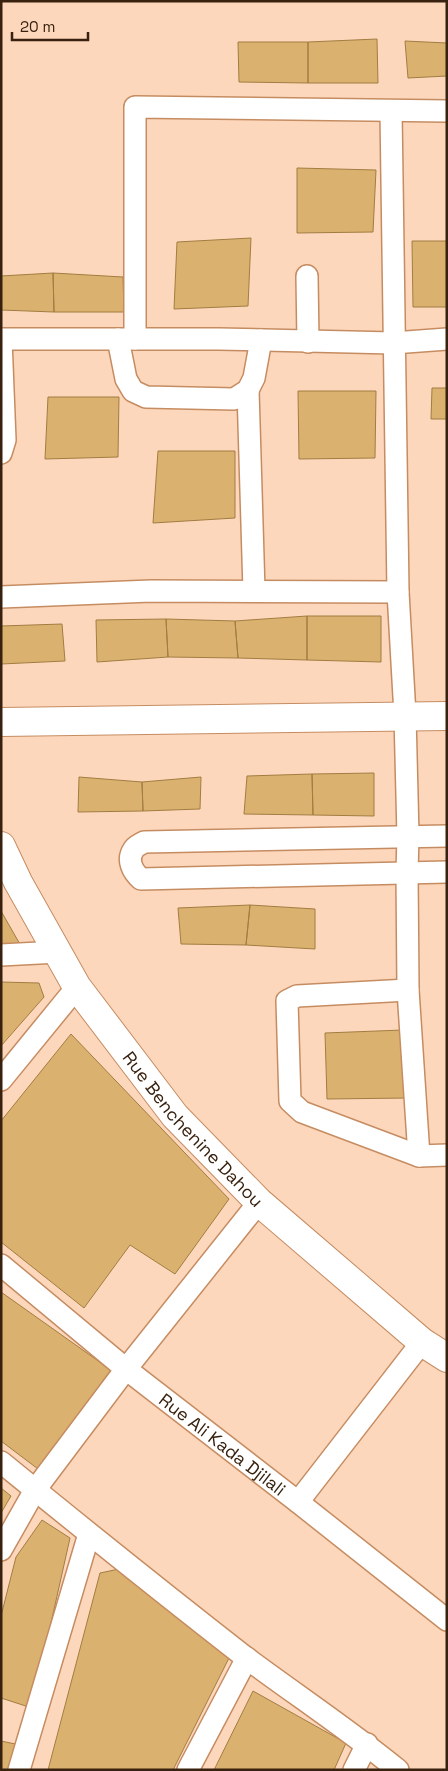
<svg xmlns="http://www.w3.org/2000/svg" width="448" height="1771" viewBox="0 0 448 1771" font-family="'Space Grotesk',sans-serif">
  <rect width="100%" height="100%" fill="#fcd7bc"/>
  <!-- building -->
  <path fill="#dbb16f" stroke="#a27d41" d="M377,39L378,83H308V42Z
    M405,41L447,43V76L408,78Z
    M238,42H308V83L239,82Z
    M297,168L376,170L373,232L297,233Z
    M251,238L248,306L174,309L177,242Z
    M412,241H447V307H413Z
    M53,273L123,277L124,312H54Z
    M53,273L54,312L1,310V276Z
    M432,388H447V419H431Z
    M298,391H376L375,458L299,459Z
    M48,397H119L118,457L45,459Z
    M158,451H235V518L153,523Z
    M307,616H381V662L307,660Z
    M307,616V660L238,658L235,621Z
    M166,619L235,621L238,658L168,657Z
    M166,619L168,657L97,662L96,620Z
    M62,624L65,661L1,664V626Z
    M374,773V816L313,815L312,774Z
    M312,774L313,815L244,814L247,776Z
    M79,777L142,782L143,811L78,812Z
    M201,777L200,809L143,811L142,782Z
    M250,905L315,909V949L246,945Z
    M250,905L246,945L181,944L178,908Z
    M1,911L21,946H1Z
    M1,982L39,983L44,997L1,1046Z
    M403,1030L408,1098L327,1099L325,1033Z
    M71,1034L229,1199L175,1274L130,1245L84,1308L1,1242V1121Z
    M1,1292L111,1370L38,1469L1,1441Z
    M1,1488L11,1496L1,1513Z
    M42,1520L70,1538L32,1708L1,1698V1616L16,1557Z
    M119,1569L229,1658L173,1770H48L100,1573Z
    M253,1691L346,1743L334,1770H214Z
    M1,1741L20,1745L15,1770H1Z"/>
  <g fill="none" stroke-linecap="round" stroke-linejoin="round">
    <defs>
      <g id="street">
        <path d="M391,111L398,592L405,715L408,836L407,872L408,990L419,1156"/>
        <path d="M307,276L308,342"/>
        <path d="M1,339H219L393,343L447,339"/>
        <path d="M118,339L126,379L133,391L146,397L234,399L248,390L254,378L261,340"/>
        <path d="M135,339V107L447,111"/>
        <path d="M248,390L254,591"/>
        <path d="M1,453L5,440L1,339"/>
        <path d="M1,597L151,591L398,592"/>
        <path d="M447,836L144,842C141,844 136,846 134,849C126,860 133,872 141,879L447,872"/>
        <path d="M1,955L58,952"/>
        <path d="M408,990L297,996L287,1001L290,1101L302,1112L419,1156L447,1155"/>
        <path d="M1,1080L77,987"/>
        <path id="s1" d="M1,1265L126,1369L298,1502L447,1620"/>
        <path d="M1,1462C82,1528 163,1593 245,1657C296,1695 349,1730 398,1770"/>
        <path d="M298,1502L422,1342"/>
        <path d="M1,1550L35,1490L126,1369L259,1202"/>
        <path d="M19,1770L89,1534"/>
        <path d="M188,1770L247,1658"/>
        <path d="M354,1770L367,1744"/>
      </g>
      <g id="secondary">
        <path d="M1,722L447,716"/>
        <path id="s2" d="M1,846L18,882L77,987L175,1116L259,1202L422,1342L447,1358"/>
      </g>
    </defs>
    <!-- street casing -->
    <use href="#street" stroke="#c68c61" stroke-width="24"/>
    <!-- secondary casing -->
    <use href="#secondary" stroke="#c68c61" stroke-width="30"/>
    <!-- street -->
    <use href="#street" stroke="#fff" stroke-width="21"/>
    <!-- secondary -->
    <use href="#secondary" stroke="#fff" stroke-width="28"/>
  </g>
  <g text-anchor="middle" dominant-baseline="central" stroke-width="4" stroke-linejoin="round" paint-order="stroke">
    <!-- street labels -->
    <g font-size="18" fill="#38210f" stroke="#fcd7bc">
      <text stroke="none"><textPath href="#s2" startOffset="344">Rue Benchenine Dahou</textPath></text>
      <text stroke="none"><textPath href="#s1" startOffset="285">Rue Ali Kada Djilali</textPath></text>
    </g>
  </g>
  <!-- border -->
  <rect width="448" height="1771" fill="none" stroke="#38210f" stroke-width="5"/>
  <!-- scale -->
  <path d="M12 32v8h76v-8" fill="none" stroke="#38210f" stroke-width="2.5"/>
  <text x="20" y="32" font-size="15" fill="#38210f" stroke="#fcd7bc" stroke-width="4" paint-order="stroke">20 m</text>
</svg>
